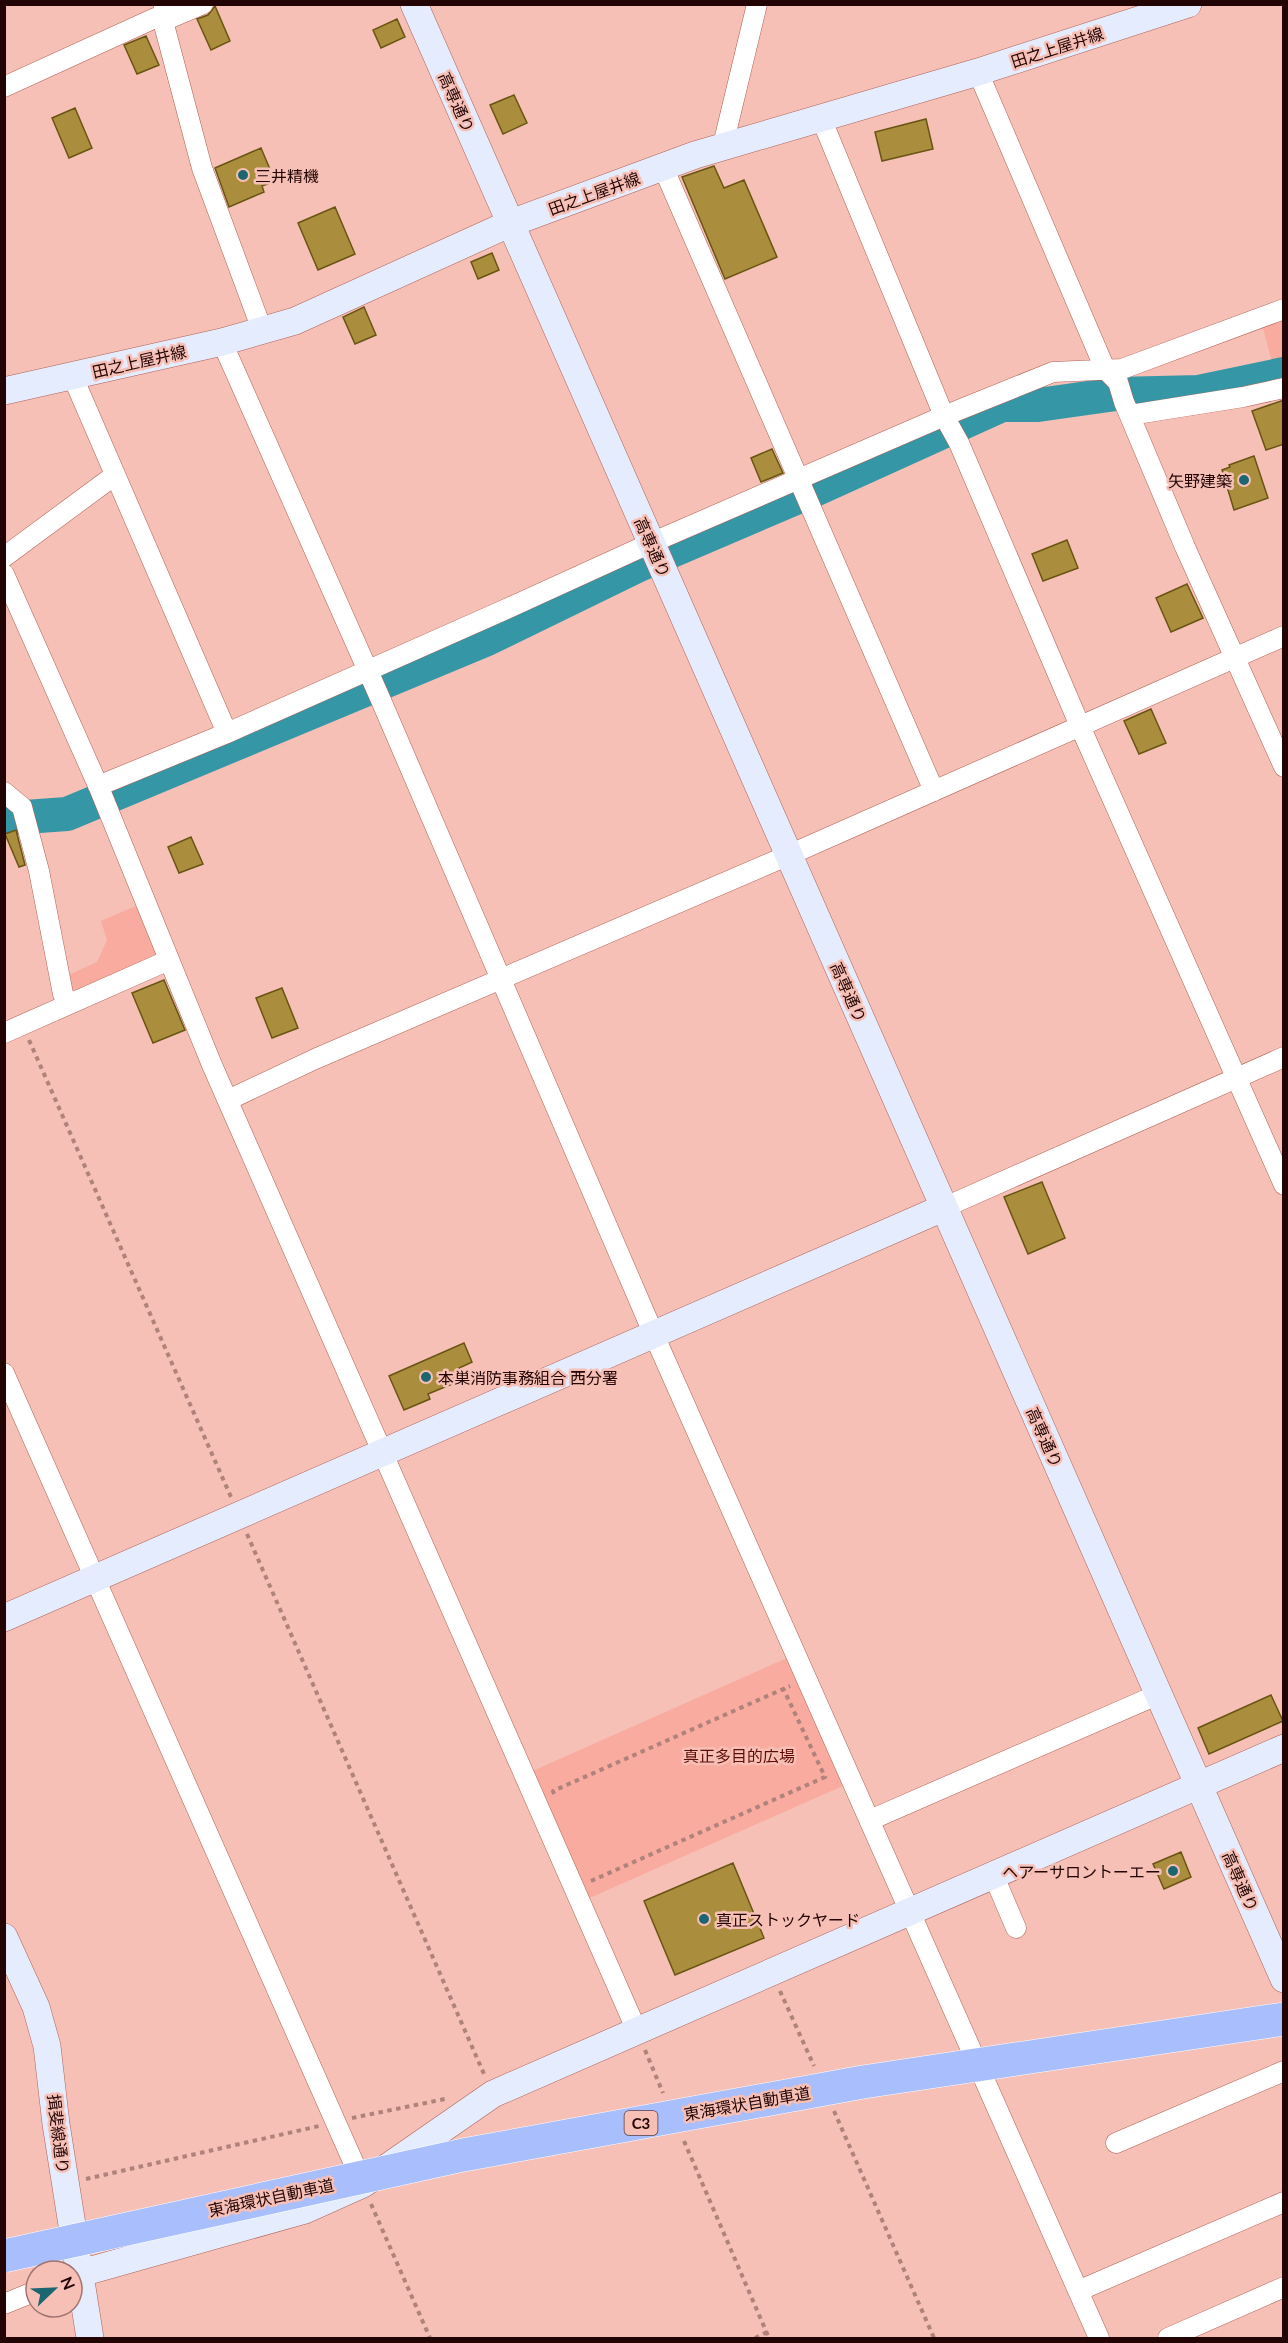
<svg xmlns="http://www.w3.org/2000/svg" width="1288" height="2343" viewBox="0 0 1288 2343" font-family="Lato,'Noto Sans JP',sans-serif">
  <rect width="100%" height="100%" fill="#f6c0b7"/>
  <!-- green -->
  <path fill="#f8ab9e" d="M1283,316V363L1273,366L1262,324Z
    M138,905L156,954L78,992L67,986L66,976L97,962L107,940L101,921Z
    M787,1658L845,1785L585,1900L528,1773Z"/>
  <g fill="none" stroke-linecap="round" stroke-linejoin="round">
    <!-- river -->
    <path stroke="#3597a6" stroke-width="34" d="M4,821L11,818L67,814L487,639L641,564L812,491L1002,405H1038L1116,394L1199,392L1284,374"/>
  </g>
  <!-- building -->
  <path fill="#aa8e3d" stroke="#695412" stroke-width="1.5" d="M215,6L230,41L211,50L197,19L208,15Z
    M397,19L405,37L381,48L373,30Z
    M146,36L159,65L137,74L124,45Z
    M514,95L527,123L503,134L490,105Z
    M75,108L92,148L69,158L52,118Z
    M926,119L933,149L882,161L875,132Z
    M261,148L275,181L262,186L264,192L229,207L215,168Z
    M714,166L724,188L744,180L777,257L725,279L682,177Z
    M335,207L355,254L318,270L298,223Z
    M492,253L499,270L478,279L471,262Z
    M364,307L376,335L355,344L343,317Z
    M1284,400V444L1266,450L1252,411Z
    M772,449L783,473L761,482L751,458Z
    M1254,456L1268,498L1234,510L1222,470L1230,467L1229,465Z
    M1067,540L1078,568L1043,581L1032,554Z
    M1187,584L1203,618L1171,632L1156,598Z
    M1151,709L1166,743L1139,754L1124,721Z
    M16,830L25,865L19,867L5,834Z
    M191,837L203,864L179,873L168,847Z
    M164,980L185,1030L153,1043L132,993Z
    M282,988L298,1028L272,1038L256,998Z
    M1042,1182L1065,1238L1028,1254L1004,1197Z
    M464,1343L472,1362L459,1368L464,1379L428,1394L430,1399L404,1410L389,1376Z
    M1271,1695L1283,1721L1209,1754L1198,1728Z
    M1181,1852L1191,1877L1164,1889L1153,1864Z
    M733,1863L764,1938L675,1975L644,1901Z"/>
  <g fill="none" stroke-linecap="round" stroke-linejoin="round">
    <defs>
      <path id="street" d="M164,4L163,21L202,168L262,330
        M978,72L1105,369L1118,382L1124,402L1185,547L1284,767
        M4,87L155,18L163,21L203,4
        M821,118L944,416L959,443L1080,726L1284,1185
        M723,145L757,4
        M663,167L934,791
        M222,342L380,698L654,1335L1099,2338
        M72,375L227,733
        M1130,415L1243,397L1284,388
        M4,557L115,475
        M4,574L100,790L212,1065L637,2031
        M98,786L227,733L504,610L651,543L944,416L1053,372L1122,369L1284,309
        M4,792L22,807L39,871L63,994L68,1004
        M4,1033L169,960
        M228,1100L315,1059L789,855L1284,636
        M943,1208L1284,1057
        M4,1373L363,2184
        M870,1820L1159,1694
        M993,1874L1016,1928
        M1116,2143L1284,2071
        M1078,2291L1284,2202
        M4,2304L36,2291
        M1168,2338L1284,2287"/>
      <path id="secondary" d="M414,4L1284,1979
        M4,391L222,342L295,321L511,223L695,155L978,72L1188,4
        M4,1618L943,1208
        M4,1937L36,2007L47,2046L56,2124L90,2338
        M81,2273L305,2210L363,2184L493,2094L1284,1748"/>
    </defs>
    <!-- street casing -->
    <use href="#street" stroke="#af6054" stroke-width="21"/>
    <!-- secondary casing -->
    <use href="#secondary" stroke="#af6054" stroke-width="28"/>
    <!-- path -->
    <path stroke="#b0827c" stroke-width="4" stroke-dasharray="4.5 4.5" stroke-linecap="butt" d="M29,1040L231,1497
      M247,1534L484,2074
      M554,1794L553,1791L790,1686
      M591,1881L825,1777L783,1688
      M780,1991L814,2066
      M645,2050L663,2093
      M834,2111L934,2338
      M352,2118L445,2099
      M684,2141L769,2338
      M86,2179L319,2126
      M371,2204L430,2338
      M755,2338L767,2332"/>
    <!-- street -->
    <use href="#street" stroke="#fff" stroke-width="20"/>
    <!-- secondary -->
    <use href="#secondary" stroke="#e5ecfe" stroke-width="27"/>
    <defs>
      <path id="highway-bridge" d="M4,2256L463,2155L863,2082L1284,2019"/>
    </defs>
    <!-- highway-bridge casing -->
    <use href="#highway-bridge" stroke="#fff" stroke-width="34" stroke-linecap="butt"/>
    <!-- highway-bridge -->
    <use href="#highway-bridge" stroke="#a8befd" stroke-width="33"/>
  </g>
  <!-- markers -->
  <g fill="#1b6671" stroke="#f6c0b7" stroke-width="2">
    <circle cx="243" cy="175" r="6"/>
    <circle cx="1244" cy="480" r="6"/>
    <circle cx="426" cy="1377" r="6"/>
    <circle cx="1173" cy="1871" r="6"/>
    <circle cx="704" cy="1919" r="6"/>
  </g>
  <g text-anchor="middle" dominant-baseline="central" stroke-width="5" stroke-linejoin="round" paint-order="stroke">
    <!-- shield labels -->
    <rect fill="#f6c0b7" stroke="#613c39" stroke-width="1.5" x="624.5" y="2111" width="33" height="24" rx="4.5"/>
    <g font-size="15" font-weight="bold" fill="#210403">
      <text x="641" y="2123">C3</text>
    </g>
    <!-- street labels -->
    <g font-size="16" fill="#210403" stroke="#f6c0b7">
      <text transform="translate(1057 47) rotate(-18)">田之上屋井線</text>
      <text transform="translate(457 102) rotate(66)">高専通り</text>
      <text transform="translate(594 193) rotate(-20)">田之上屋井線</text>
      <text transform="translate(139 361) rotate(-13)">田之上屋井線</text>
      <text transform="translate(653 547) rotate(66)">高専通り</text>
      <text transform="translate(849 992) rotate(66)">高専通り</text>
      <text transform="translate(1045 1437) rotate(66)">高専通り</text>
      <text transform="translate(1241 1881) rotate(66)">高専通り</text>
      <text transform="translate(747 2103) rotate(-10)">東海環状自動車道</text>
      <text transform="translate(59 2134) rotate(83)">揖斐線通り</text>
      <text transform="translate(271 2197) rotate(-12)">東海環状自動車道</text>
    </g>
    <!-- poi labels -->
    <g font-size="16" fill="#210403" stroke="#f6c0b7" text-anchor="start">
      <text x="255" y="175">三井精機</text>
      <text x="1232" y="480" text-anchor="end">矢野建築</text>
      <text x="438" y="1377">本巣消防事務組合 西分署</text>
      <text x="1161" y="1871" text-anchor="end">ヘアーサロントーエー</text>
      <text x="716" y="1919">真正ストックヤード</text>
    </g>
    <!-- park labels -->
    <g font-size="16" fill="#5e0c05" stroke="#f6c0b7">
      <text x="739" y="1755">真正多目的広場</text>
    </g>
  </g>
  <!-- border -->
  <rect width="1288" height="2343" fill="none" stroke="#210403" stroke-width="12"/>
  <!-- north arrow -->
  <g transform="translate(54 2289) rotate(67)"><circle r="28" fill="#f6c0b7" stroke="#a1756f" stroke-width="1.5"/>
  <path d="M0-4.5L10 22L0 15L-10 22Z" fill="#1b6671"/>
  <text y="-9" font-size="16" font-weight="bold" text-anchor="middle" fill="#210403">N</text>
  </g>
</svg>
